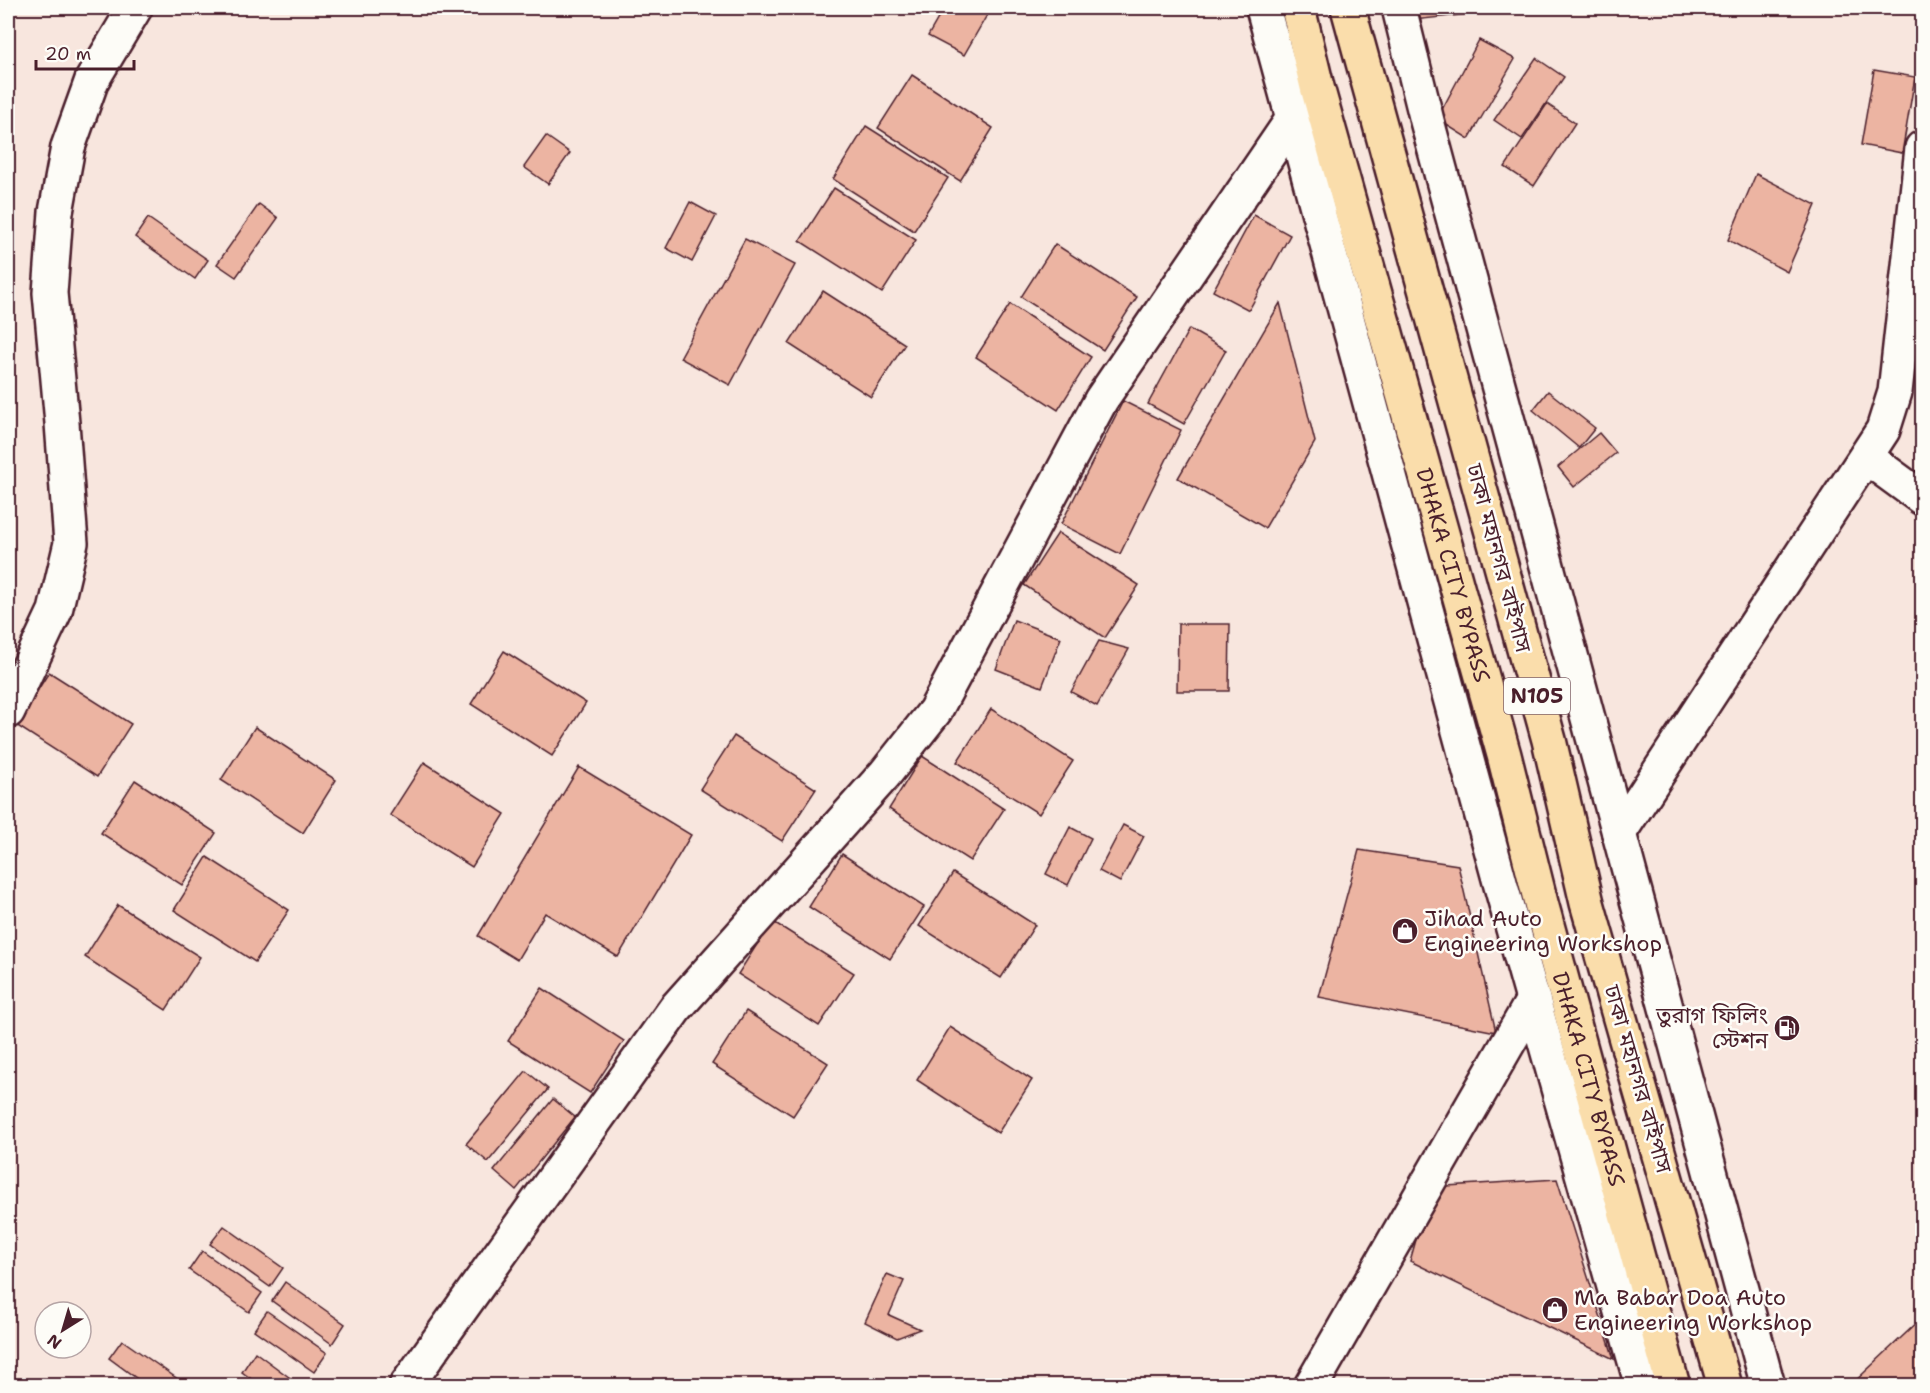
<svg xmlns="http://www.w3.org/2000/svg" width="1930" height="1393" viewBox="0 0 1930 1393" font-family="'Shantell Sans','Noto Sans Bengali',sans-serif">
  <rect width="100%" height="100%" fill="#f8e6de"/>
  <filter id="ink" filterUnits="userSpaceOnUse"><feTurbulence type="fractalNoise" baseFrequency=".0167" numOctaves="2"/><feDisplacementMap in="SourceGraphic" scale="12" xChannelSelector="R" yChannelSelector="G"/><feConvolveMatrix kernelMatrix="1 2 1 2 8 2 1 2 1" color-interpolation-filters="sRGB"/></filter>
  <g filter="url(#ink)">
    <g fill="#ecb4a2" stroke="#4a1f2b" stroke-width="1.5">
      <polygon points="944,8 991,8 964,55 928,36"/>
      <polygon points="1411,8 1528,8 1413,20"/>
      <polygon points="1479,40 1515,59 1469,139 1437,119"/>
      <polygon points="1536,58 1564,77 1522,139 1494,120"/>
      <polygon points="1874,70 1915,77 1902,153 1861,145"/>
      <polygon points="912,75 993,128 960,181 878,128"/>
      <polygon points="1547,104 1575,123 1534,186 1505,167"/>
      <polygon points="866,126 948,178 914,231 833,179"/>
      <polygon points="546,136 570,153 548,184 524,167"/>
      <polygon points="1756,174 1816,205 1787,272 1728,240"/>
      <polygon points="834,188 916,240 882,293 800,241"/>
      <polygon points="690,202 716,216 692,262 666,248"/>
      <polygon points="259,204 278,218 236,277 217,264"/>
      <polygon points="1254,215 1290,235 1249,310 1213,291"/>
      <polygon points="148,218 208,260 195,279 135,237"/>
      <polygon points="745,239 795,265 730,385 680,358"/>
      <polygon points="1055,244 1137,297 1103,350 1021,297"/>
      <polygon points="1922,276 1922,348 1914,344"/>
      <polygon points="823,291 905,344 871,397 789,344"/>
      <polygon points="1280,303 1315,442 1265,528 1178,478"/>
      <polygon points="1010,304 1091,357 1058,410 976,357"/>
      <polygon points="1189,329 1226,350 1184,424 1148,404"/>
      <polygon points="1548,391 1595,428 1579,448 1533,410"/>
      <polygon points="1123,401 1181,430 1120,554 1061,524"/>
      <polygon points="1599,433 1616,453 1574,487 1558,467"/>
      <polygon points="1058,533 1139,585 1105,638 1024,585"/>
      <polygon points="1014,620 1061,638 1042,687 996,669"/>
      <polygon points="1178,624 1230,624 1229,691 1177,691"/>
      <polygon points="1099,641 1129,649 1097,706 1071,692"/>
      <polygon points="504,651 586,703 552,756 471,704"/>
      <polygon points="49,672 131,724 97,777 16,725"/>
      <polygon points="991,709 1073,761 1039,814 957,762"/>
      <polygon points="255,727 336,780 303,833 221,780"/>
      <polygon points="734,736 816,789 782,841 700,789"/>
      <polygon points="922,756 1004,809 970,861 889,809"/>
      <polygon points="424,762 505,814 472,867 390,815"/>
      <polygon points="579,767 691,835 618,957 545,913 517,960 478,936"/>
      <polygon points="135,780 216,833 182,885 101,833"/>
      <polygon points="1123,825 1144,836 1120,882 1099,871"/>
      <polygon points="1070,827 1091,838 1068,885 1046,874"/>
      <polygon points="1359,850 1458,865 1496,1032 1319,997"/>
      <polygon points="842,854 924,907 890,959 809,907"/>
      <polygon points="207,857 289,910 255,962 174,910"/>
      <polygon points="953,873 1035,925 1001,978 919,926"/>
      <polygon points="118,905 200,957 166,1010 85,957"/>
      <polygon points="772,921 854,973 819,1026 738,974"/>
      <polygon points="542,988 624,1041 590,1093 508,1041"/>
      <polygon points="746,1011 828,1063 793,1116 712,1064"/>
      <polygon points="950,1027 1032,1080 998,1133 917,1080"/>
      <polygon points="526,1071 548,1089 488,1162 466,1144"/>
      <polygon points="553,1099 575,1117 516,1190 494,1171"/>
      <polygon points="1557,1179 1614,1359 1410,1261 1431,1187"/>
      <polygon points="224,1226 283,1268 270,1287 210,1244"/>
      <polygon points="202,1251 262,1293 249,1312 189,1270"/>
      <polygon points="887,1274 904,1281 889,1315 920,1329 897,1338 865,1322"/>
      <polygon points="285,1282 345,1324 332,1344 272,1301"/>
      <polygon points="267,1311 327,1353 314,1372 254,1330"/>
      <polygon points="1922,1318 1922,1386 1850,1386"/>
      <polygon points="122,1340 182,1382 180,1386 147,1386 109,1358"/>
      <polygon points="255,1352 301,1386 261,1386 242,1372"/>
    </g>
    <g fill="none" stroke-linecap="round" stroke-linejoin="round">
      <defs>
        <g id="street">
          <polyline points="1866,457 1922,498"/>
          <polyline points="8,711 55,611 71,543 62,423 50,293 56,212 68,147 92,80 135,8"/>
          <polyline points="1619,833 1883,430 1895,392 1922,148"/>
          <polyline points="406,1386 675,1009 885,774 935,711 1101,400 1294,117"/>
          <polyline points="1311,1386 1533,1000"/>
        </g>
        <g id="secondary">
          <polyline points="1263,8 1501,886 1642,1386"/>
          <polyline points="1399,8 1427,121 1768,1386"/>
        </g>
        <g id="highway">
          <path id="s1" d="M1298 8 1317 87 1504 755 1541 903 1673 1386"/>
          <polyline points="1348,8 1549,740 1587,903 1725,1386"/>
        </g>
      </defs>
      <use href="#street" stroke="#4a1f2b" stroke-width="38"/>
      <use href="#secondary" stroke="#4a1f2b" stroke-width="38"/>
      <use href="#highway" stroke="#4a1f2b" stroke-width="38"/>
      <use href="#street" stroke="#fdfcf7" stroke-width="33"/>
      <use href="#secondary" stroke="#fdfcf7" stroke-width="33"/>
      <use href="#highway" stroke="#faddab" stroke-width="33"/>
    </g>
  </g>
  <defs>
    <symbol id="shop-disc" viewBox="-11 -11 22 22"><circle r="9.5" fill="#4a1f2b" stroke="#fdfcf7"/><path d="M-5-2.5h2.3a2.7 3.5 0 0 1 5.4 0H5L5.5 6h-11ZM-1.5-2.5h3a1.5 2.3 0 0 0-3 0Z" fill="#fff"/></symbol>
    <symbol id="fuel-disc" viewBox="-11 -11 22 22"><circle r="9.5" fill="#4a1f2b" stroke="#fdfcf7"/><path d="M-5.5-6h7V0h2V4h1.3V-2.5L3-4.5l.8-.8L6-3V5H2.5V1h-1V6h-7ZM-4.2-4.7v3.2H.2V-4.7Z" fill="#fff"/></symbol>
  </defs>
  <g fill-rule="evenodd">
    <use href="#shop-disc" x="1390" y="916" width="30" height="30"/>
    <use href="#fuel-disc" x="1772" y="1013" width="30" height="30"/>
    <use href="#shop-disc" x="1540" y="1295" width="30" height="30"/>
  </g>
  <g text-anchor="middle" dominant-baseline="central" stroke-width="5" stroke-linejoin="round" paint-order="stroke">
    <rect fill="#fdfcf7" stroke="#806168" stroke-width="1.5" x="1504" y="678" width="66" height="36" rx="4.5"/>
    <g font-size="21" font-weight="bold" fill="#4a1f2b">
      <text x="1537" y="696">N105</text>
    </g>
    <g font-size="22" fill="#4a1f2b" stroke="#fdfcf7">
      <text transform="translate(1499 558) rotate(75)">ঢাকা মহানগর বাইপাস</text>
      <text stroke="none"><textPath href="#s1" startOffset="588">DHAKA CITY BYPASS</textPath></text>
      <text stroke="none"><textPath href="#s1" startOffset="1110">DHAKA CITY BYPASS</textPath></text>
      <text transform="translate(1638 1079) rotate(74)">ঢাকা মহানগর বাইপাস</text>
    </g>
    <g font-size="22" fill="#4a1f2b" stroke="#fdfcf7" text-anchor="start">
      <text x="1424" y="918">Jihad Auto<tspan x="1424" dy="25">Engineering Workshop</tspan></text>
      <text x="1768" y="1015" text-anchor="end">তুরাগ ফিলিং<tspan x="1768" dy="25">স্টেশন</tspan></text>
      <text x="1574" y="1297">Ma Babar Doa Auto<tspan x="1574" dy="25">Engineering Workshop</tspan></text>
    </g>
  </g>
  <rect width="1930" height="1393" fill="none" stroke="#fdfcf7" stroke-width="30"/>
  <rect x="15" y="15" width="1900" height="1363" fill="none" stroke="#4a1f2b" stroke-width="2" filter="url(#ink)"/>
  <g transform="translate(63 1330) rotate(217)"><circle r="28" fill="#fdfcf7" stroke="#b5a4a5" stroke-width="1.5"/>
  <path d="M0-4.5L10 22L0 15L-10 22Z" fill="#4a1f2b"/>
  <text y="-9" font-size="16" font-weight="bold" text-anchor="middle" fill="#4a1f2b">N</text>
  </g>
  <path d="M36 60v9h98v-9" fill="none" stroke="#4a1f2b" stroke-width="3"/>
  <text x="45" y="60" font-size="18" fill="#4a1f2b" stroke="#fdfcf7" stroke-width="4.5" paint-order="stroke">20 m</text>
</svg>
